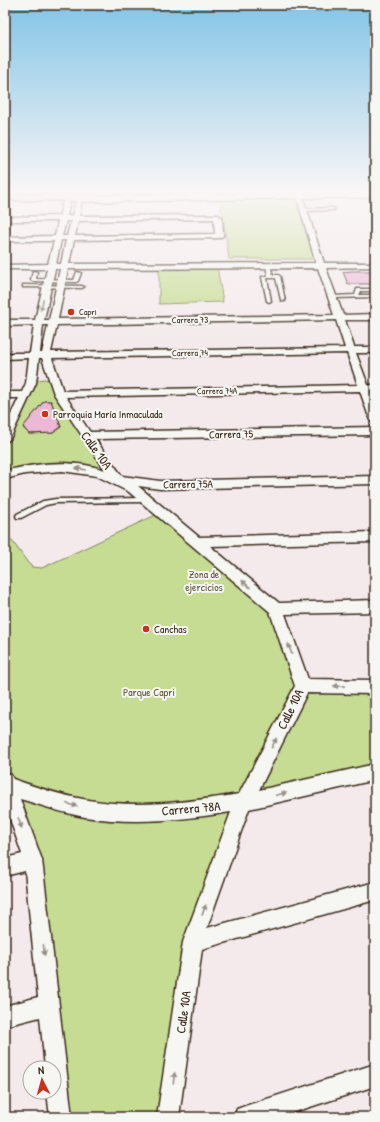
<svg xmlns="http://www.w3.org/2000/svg" width="380" height="1122" viewBox="0 0 380 1122" font-family="'Patrick Hand',sans-serif">
  <rect width="100%" height="100%" fill="#f4eaec"/>
  <filter id="ink" filterUnits="userSpaceOnUse"><feTurbulence type="fractalNoise" baseFrequency=".025" numOctaves="2"/><feDisplacementMap in="SourceGraphic" scale="8" xChannelSelector="R" yChannelSelector="G"/><feConvolveMatrix kernelMatrix="1 2 1 2 8 2 1 2 1" color-interpolation-filters="sRGB"/></filter>
  <g filter="url(#ink)">
    <g fill="#c6dc92" stroke="#808358" fill-rule="evenodd">
      <polygon points="299,195 320,259 229,259 220,196"/>
      <polygon points="217,266 223,302 159,304 159,267"/>
      <path d="M44 379 51 380 118 480 81 468 5 475V439L34 381ZM44 401H51L61 427 53 433 29 434 23 428Z"/>
      <polygon points="160,513 276,609 303,686 375,687 375,772 243,803 193,942 168,1117 61,1117 33,860 5,781 5,533 8,535 28,563 32,567 42,568"/>
    </g>
    <g fill="#ecb8d5" stroke="#3b2a1e">
      <polygon points="351,271 375,271 375,284 348,284 343,272"/>
      <polygon points="44,401 51,401 61,427 53,433 29,434 23,427"/>
    </g>
    <g fill="none" stroke-linecap="round" stroke-linejoin="round">
      <defs>
        <g id="lane">
          <polygon points="333,208 334,208 334,210 304,211 302,210 304,209"/>
          <polygon points="266,265 270,266 273,275 278,275 280,276 285,301 281,300 276,278 267,278 271,301 269,302 267,301 262,277 268,276"/>
          <polygon points="33,271 37,272 36,279 74,280 77,272 81,273 78,281 76,282 33,281 31,280"/>
          <polygon points="23,285 82,286 84,287 82,288 25,287 23,287"/>
          <polygon points="357,289 375,289 375,291 361,291 359,295 375,295 375,297 333,298 331,297 333,296 355,295"/>
          <polygon points="146,498 149,500 146,502 56,503 46,505 21,518 17,518 16,516 17,514 43,501 56,499"/>
        </g>
        <g id="street">
          <path d="M299 193 302 195 324 263H375V267L326 268 343 315 375 314V320H345L354 347H375V353H356L368 385H375V391H370L375 405V423L370 420 360 391 66 397 90 432 375 427V435L95 439 122 476 160 481 375 476V484L160 489 138 486 199 537 375 532V542L210 546 279 603 375 600V612L285 614 308 679 375 680V694L307 693 259 790 375 764V780L249 809 207 928 375 882V900L202 949 179 1117H157L183 942 231 812C184 820 132 825 85 817 62 813 41 805 20 799L42 860 72 1117H50L47 1092H54V1068H45L40 1017 5 1026V1006L38 997 25 871 5 876V858L22 854 5 805V773L11 775 13 779C36 787 59 795 83 799 134 809 189 802 239 794L295 686 270 612 129 492 97 476 62 471 25 474 5 479V471C36 463 74 459 105 470L54 394 42 358H39L36 383 10 439 5 443V427L19 398H5V392H22L26 383 29 358 5 359V353H30L34 325 5 326V320H35L47 269H5V265L48 264 54 241H5V237L55 236 58 221H5V217L59 216 64 199 67 197 70 199 67 216H72L76 199 79 197 82 199 79 216 218 215 222 217 223 236 219 238 74 240 69 264 316 263 296 195ZM214 219 215 234 75 236 78 221ZM66 221H71L67 236H62ZM61 240H66L61 264H56ZM318 268 334 315 58 319 68 269ZM55 269H60L49 320H44ZM336 320 345 348 51 352 57 325ZM43 325H48L42 353H40ZM347 353 358 385 63 391 52 358Z"/>
          <polygon points="375,1064 375,1086 279,1117 234,1117 237,1109 245,1106"/>
        </g>
        <polygon id="secondary" points="322,192 375,192 375,197 76,202 71,199 76,196"/>
        <polygon id="primary" points="5,194 96,195 102,198 96,201 5,200"/>
      </defs>
      <use href="#lane" stroke="#3b2a1e" stroke-width="3"/>
      <use href="#street" stroke="#3b2a1e" stroke-width="3"/>
      <use href="#secondary" stroke="#3b2a1e" stroke-width="3"/>
      <use href="#primary" stroke="#3b2a1e" stroke-width="3"/>
      <use href="#lane" fill="#f6f6f2" fill-rule="evenodd"/>
      <use href="#street" fill="#f6f6f2" fill-rule="evenodd"/>
      <use href="#secondary" fill="#f6f6f2" fill-rule="evenodd"/>
      <use href="#primary" fill="#fadf96" fill-rule="evenodd"/>
    </g>
    <defs><path id="oneway-solid" d="M-6-.8H1V-3.2L6.5 0L1 3.2V.8H-6Z"/></defs>
    <g fill="#989088">
      <use href="#oneway-solid" transform="translate(42 305) rotate(102)"/>
      <use href="#oneway-solid" transform="translate(81 469) rotate(-171)"/>
      <use href="#oneway-solid" transform="translate(246 584) rotate(-140)"/>
      <use href="#oneway-solid" transform="translate(290 649) rotate(-109)"/>
      <use href="#oneway-solid" transform="translate(339 686) rotate(-179)"/>
      <use href="#oneway-solid" transform="translate(274 743) rotate(-63)"/>
      <use href="#oneway-solid" transform="translate(281 794) rotate(-13)"/>
      <use href="#oneway-solid" transform="translate(72 805) rotate(14)"/>
      <use href="#oneway-solid" transform="translate(20 823) rotate(71)"/>
      <use href="#oneway-solid" transform="translate(204 910) rotate(-70)"/>
      <use href="#oneway-solid" transform="translate(44 950) rotate(83)"/>
      <use href="#oneway-solid" transform="translate(174 1078) rotate(-82)"/>
    </g>
  </g>
  <linearGradient id="sky" x2="0" y2="1"><stop stop-color="#83c4e7"/><stop offset="0.55" stop-color="#faf6f6"/><stop offset="1" stop-color="#faf6f6" stop-opacity="0"/></linearGradient>
  <rect width="380" height="349" fill="url(#sky)"/>
  <g fill="#c8321e" stroke="#f6f6f2" stroke-width="1.5">
    <circle cx="71" cy="312" r="4"/>
    <circle cx="45" cy="414" r="4"/>
    <circle cx="146" cy="629" r="4"/>
  </g>
  <g text-anchor="middle" dominant-baseline="central" stroke-width="4" stroke-linejoin="round" paint-order="stroke">
    <g font-size="9" fill="#3b2a1e" stroke="#f6f6f2" text-anchor="start">
      <text x="79" y="312">Capri</text>
    </g>
    <g font-size="9" fill="#3b2a1e" stroke="#f6f6f2">
      <text transform="translate(190 320) rotate(-1)">Carrera 73</text>
      <text transform="translate(190 353) rotate(-1)">Carrera 74</text>
      <text transform="translate(217 391) rotate(-1)">Carrera 74A</text>
    </g>
    <g font-size="11" fill="#3b2a1e" stroke="#f6f6f2" text-anchor="start">
      <text x="53" y="414">Parroquia María Inmaculada</text>
      <text x="154" y="629">Canchas</text>
    </g>
    <g font-size="11" fill="#3b2a1e" stroke="#f6f6f2">
      <text transform="translate(231 434) rotate(-1)">Carrera 75</text>
      <text transform="translate(188 484) rotate(-1)">Carrera 75A</text>
    </g>
    <g font-size="11" fill="#5e563b" stroke="#f6f6f2">
      <text x="204" y="574">Zona de<tspan x="204" dy="13">ejercicios</tspan></text>
      <text x="149" y="692">Parque Capri</text>
    </g>
    <g font-size="13" fill="#3b2a1e" stroke="#f6f6f2">
      <text transform="translate(97 450) rotate(54)">Calle 10A</text>
      <text transform="translate(290 709) rotate(-64)">Calle 10A</text>
      <text transform="translate(191 808) rotate(-5)">Carrera 78A</text>
      <text transform="translate(183 1012) rotate(-82)">Calle 10A</text>
    </g>
  </g>
  <rect width="380" height="1122" fill="none" stroke="#f6f6f2" stroke-width="20"/>
  <rect x="10" y="10" width="360" height="1102" fill="none" stroke="#3b2a1e" stroke-width="1.5" filter="url(#ink)"/>
  <g transform="translate(42 1080) rotate(354)"><circle r="19" fill="#f6f6f2" stroke="#aba49d"/>
  <path d="M0-3L7 15L0 10L-7 15Z" fill="#c8321e"/>
  <text y="-6" font-size="11" font-weight="bold" text-anchor="middle" fill="#3b2a1e">N</text>
  </g>
</svg>
